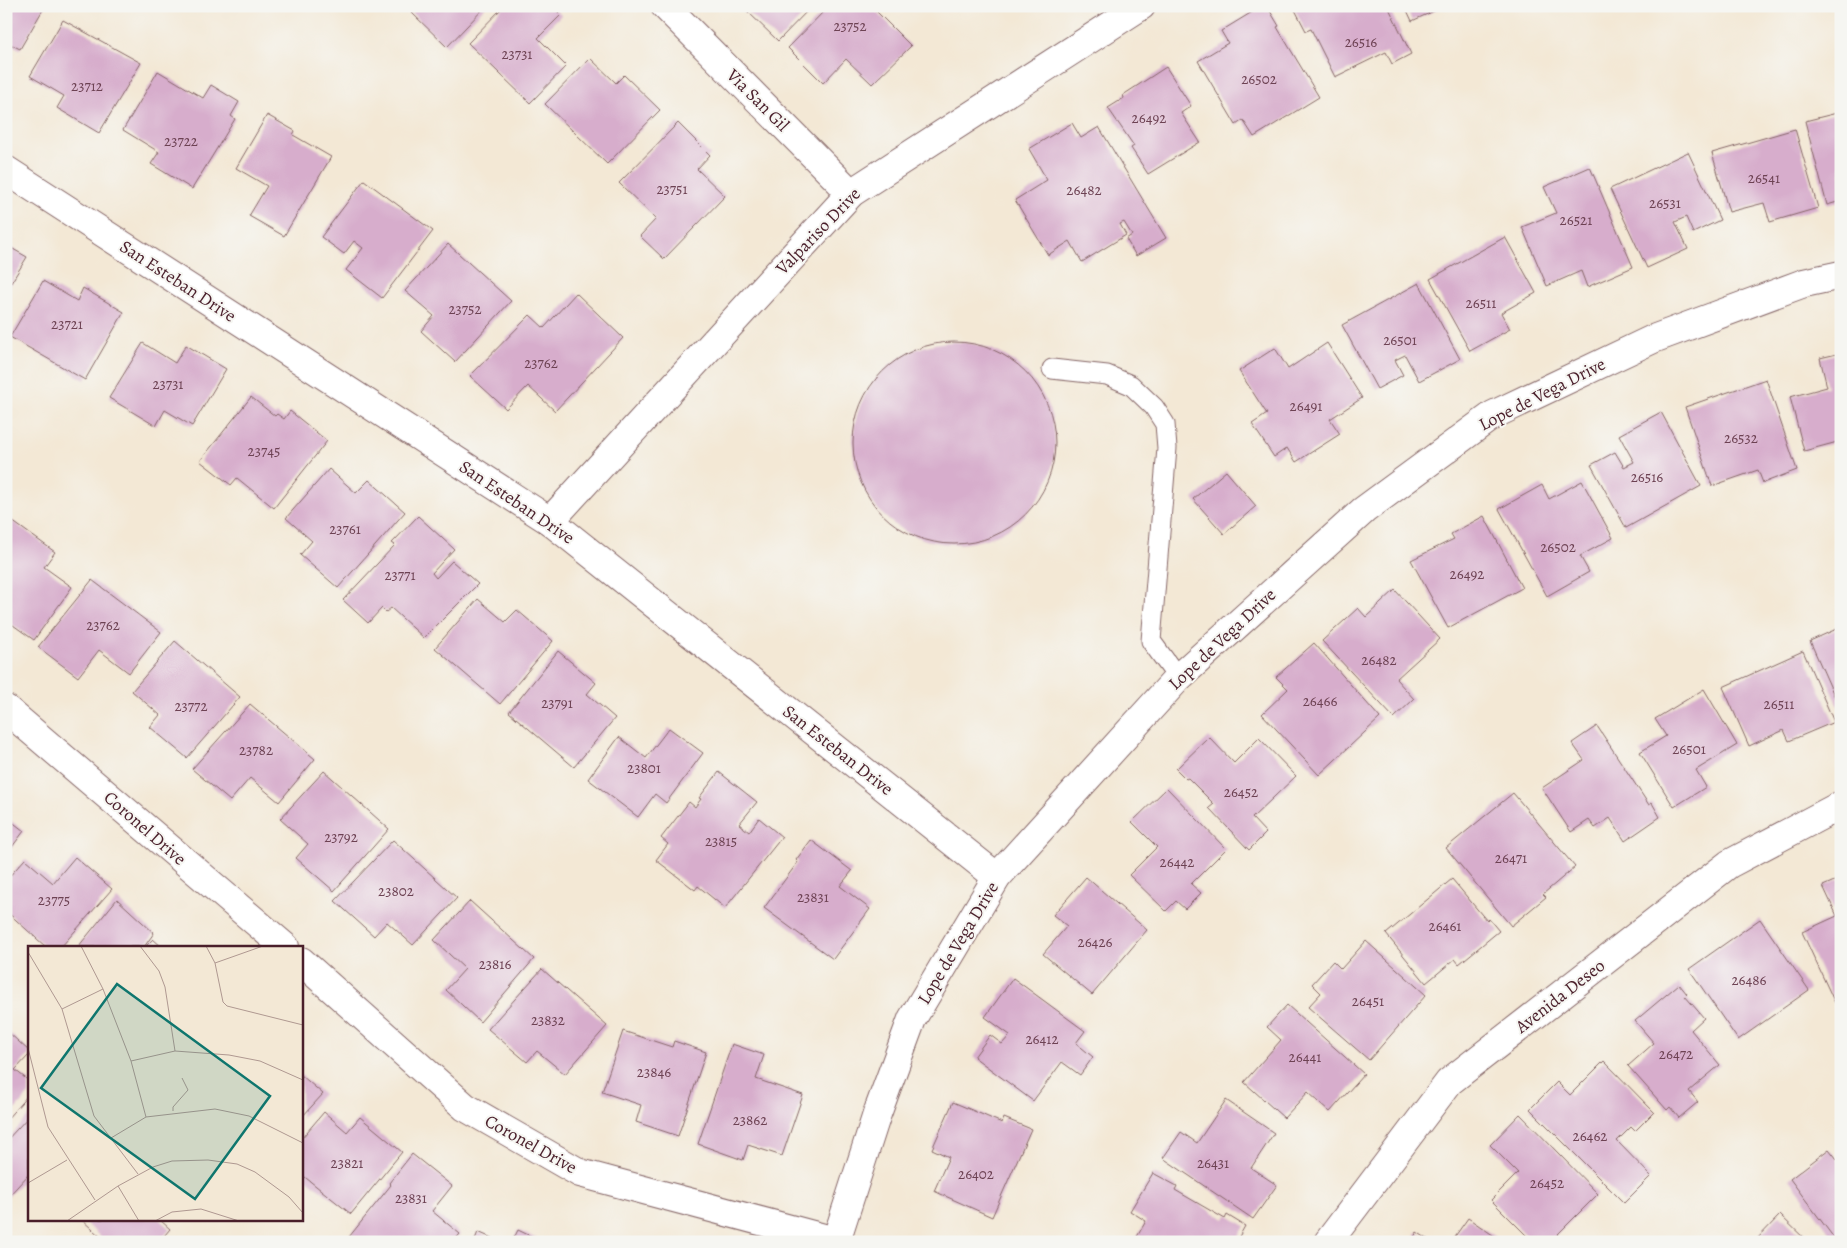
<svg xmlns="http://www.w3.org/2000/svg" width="1847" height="1248" viewBox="0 0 1847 1248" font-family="Alegreya,serif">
  <rect width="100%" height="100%" fill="#f6f6f2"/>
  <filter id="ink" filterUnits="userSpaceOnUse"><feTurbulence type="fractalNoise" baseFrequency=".02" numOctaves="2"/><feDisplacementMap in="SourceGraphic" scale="10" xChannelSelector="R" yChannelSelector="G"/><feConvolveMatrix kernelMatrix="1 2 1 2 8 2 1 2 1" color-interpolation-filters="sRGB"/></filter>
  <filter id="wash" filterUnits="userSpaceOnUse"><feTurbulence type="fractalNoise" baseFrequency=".0096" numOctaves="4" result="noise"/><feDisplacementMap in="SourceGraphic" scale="20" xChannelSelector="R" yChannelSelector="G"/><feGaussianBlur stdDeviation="1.12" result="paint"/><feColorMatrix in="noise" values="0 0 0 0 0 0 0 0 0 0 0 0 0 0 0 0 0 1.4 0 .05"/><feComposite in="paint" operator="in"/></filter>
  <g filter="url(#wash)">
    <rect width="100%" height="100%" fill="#f3e8d5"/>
    <g id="blocks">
      <g fill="#d7adcc">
        <polygon points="6,6 45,6 20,49 6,42"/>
        <polygon points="419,6 486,6 447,47 412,13"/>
        <polygon points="504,6 552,6 561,15 538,38 566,66 530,103 468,43"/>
        <polygon points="746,6 812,6 778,41 744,8"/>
        <polygon points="829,6 871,6 911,46 872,84 846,59 823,83 788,48"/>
        <polygon points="1262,6 1267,6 1279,26 1277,27 1319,97 1254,137 1243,120 1236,125 1198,61 1228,43 1221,31"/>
        <polygon points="1293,6 1388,6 1411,54 1392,64 1386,52 1335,77 1311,29 1306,31"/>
        <polygon points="1405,6 1445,6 1412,21"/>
        <polygon points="63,20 141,63 99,133 57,108 64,96 30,76"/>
        <polygon points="590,58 616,83 624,75 660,110 607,164 545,104"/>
        <polygon points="1166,67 1191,106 1181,113 1200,142 1148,174 1131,148 1134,146 1108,108 1124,98 1123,95"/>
        <polygon points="158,71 203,98 211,85 239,102 231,116 235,119 192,189 151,164 159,152 123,130"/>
        <polygon points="1841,112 1841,201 1827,205 1805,121"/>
        <polygon points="267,115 295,131 293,135 331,157 284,236 249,216 267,186 236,168"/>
        <polygon points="678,123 710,155 697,169 725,196 664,259 640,236 656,219 619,183"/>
        <polygon points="1072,123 1081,138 1099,127 1166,238 1136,256 1126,239 1132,235 1124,222 1120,224 1126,235 1082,262 1070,241 1048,255 1015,200 1047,180 1029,149"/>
        <polygon points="1795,129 1818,208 1770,222 1764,203 1729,212 1712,153"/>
        <polygon points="1688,152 1720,220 1693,233 1686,217 1675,222 1688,249 1647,268 1610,189"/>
        <polygon points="1590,167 1633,267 1587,287 1581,271 1547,286 1522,227 1556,213 1544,187"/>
        <polygon points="364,180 433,231 382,298 346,270 363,248 354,241 344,254 321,237"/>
        <polygon points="1505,237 1536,293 1501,313 1510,329 1470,351 1430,279"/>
        <polygon points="448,244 511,301 455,362 421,331 434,316 405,291"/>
        <polygon points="6,245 27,257 6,291"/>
        <polygon points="43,281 77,301 83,288 124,312 85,380 10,337"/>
        <polygon points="1419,283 1460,359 1419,381 1405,355 1395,360 1403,375 1377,389 1342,325"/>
        <polygon points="576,293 623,338 555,411 528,386 506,409 470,376 530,315 544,328"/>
        <circle cx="954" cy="443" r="101"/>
        <polygon points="143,343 175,363 186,345 226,369 192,426 165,410 156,426 109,398"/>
        <polygon points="1327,343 1362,398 1330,419 1340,434 1296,462 1287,448 1274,457 1252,424 1267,414 1239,371 1275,348 1288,369"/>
        <polygon points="1841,353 1841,441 1804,451 1790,397 1827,387 1820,358"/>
        <polygon points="1766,379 1797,470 1763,483 1758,470 1712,486 1685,407"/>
        <polygon points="251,397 275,416 277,414 284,419 290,411 327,441 274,508 237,478 231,485 200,461"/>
        <polygon points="1661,412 1701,486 1626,528 1591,465 1615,452 1624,467 1634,462 1619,435"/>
        <polygon points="329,469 356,493 369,480 405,512 338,588 300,555 312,541 286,518"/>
        <polygon points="1226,471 1256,506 1224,534 1193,499"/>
        <polygon points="1582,481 1613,538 1580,556 1589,572 1547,596 1499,509 1542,485 1549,499"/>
        <polygon points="418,516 454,549 432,573 436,578 452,561 478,584 424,638 391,608 386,612 382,608 368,623 343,600 395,545 392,543"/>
        <polygon points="1484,516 1522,588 1448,628 1411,560 1454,539 1451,534"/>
        <polygon points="12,521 55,552 44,567 72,587 34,640 6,620 6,529"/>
        <polygon points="92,580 161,632 129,673 99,650 78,677 38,647"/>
        <polygon points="1395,590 1440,639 1396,679 1414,699 1394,718 1322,641 1358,608 1366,617"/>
        <polygon points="478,599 505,622 517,610 553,641 500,704 435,648"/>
        <polygon points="1841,627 1841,711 1810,641"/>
        <polygon points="175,641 240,697 187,758 150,727 160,715 132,691"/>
        <polygon points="1314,643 1380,718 1319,775 1262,714 1288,689 1276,677"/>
        <polygon points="558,651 596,683 587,694 615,718 574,767 509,712"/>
        <polygon points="1803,651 1834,722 1789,741 1784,730 1749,746 1723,687"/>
        <polygon points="1704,689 1737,745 1696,770 1706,787 1674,807 1640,752 1666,736 1655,719"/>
        <polygon points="250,704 315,759 279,802 250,778 230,801 192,769"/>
        <polygon points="1597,726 1649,805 1652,803 1660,817 1625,841 1610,818 1595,828 1589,820 1571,832 1542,788 1584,760 1572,743"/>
        <polygon points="669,728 703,753 666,803 655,794 638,817 588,779 619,737 646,758"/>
        <polygon points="1209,737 1234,763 1259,738 1296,776 1252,818 1266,833 1249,850 1209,808 1214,804 1188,778 1186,779 1176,769"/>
        <polygon points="324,771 389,829 334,891 296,858 308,844 280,819"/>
        <polygon points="719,772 757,802 739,824 749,832 759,818 782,837 725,908 698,886 695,890 656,860 668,844 661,838 689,802 695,807 701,799 699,798"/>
        <polygon points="1167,788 1226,849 1191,884 1201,893 1185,909 1176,901 1166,911 1129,875 1157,847 1132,822"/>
        <polygon points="1513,793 1575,867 1543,894 1546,897 1511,926 1446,848"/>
        <polygon points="6,817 24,831 6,855"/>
        <polygon points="393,840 457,898 413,945 387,922 374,936 335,901"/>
        <polygon points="811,840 852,871 840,886 870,909 833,959 764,908 798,862 796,860"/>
        <polygon points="75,857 112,889 61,947 46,947 6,911 6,880 25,859 53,883"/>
        <polygon points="1086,877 1147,930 1092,995 1043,954 1067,926 1053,915"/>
        <polygon points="1841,878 1841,1000 1835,1003 1802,932 1837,916 1823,886"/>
        <polygon points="1452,879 1487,921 1489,919 1499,931 1459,964 1455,959 1426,983 1386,934"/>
        <polygon points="117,899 154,933 144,947 78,947"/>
        <polygon points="470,901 534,959 480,1022 446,990 465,969 434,940"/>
        <polygon points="1760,919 1809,990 1738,1040 1689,969"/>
        <polygon points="153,939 162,947 145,947"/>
        <polygon points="1366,941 1426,995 1369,1060 1308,1007 1321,993 1312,984 1333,961 1341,969"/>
        <polygon points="542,969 607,1026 565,1074 537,1051 527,1062 488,1029"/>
        <polygon points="1013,978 1085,1031 1076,1043 1093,1057 1080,1075 1062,1062 1033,1101 974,1057 990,1035 1002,1044 1010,1035 985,1017"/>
        <polygon points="1679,984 1687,994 1685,996 1704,1018 1691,1030 1720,1065 1689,1091 1698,1102 1679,1118 1670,1107 1667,1110 1628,1066 1654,1043 1635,1021"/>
        <polygon points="1287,1005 1364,1074 1330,1112 1308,1092 1284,1118 1244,1082 1281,1040 1267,1027"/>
        <polygon points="623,1031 672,1047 674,1041 706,1052 678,1136 636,1122 641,1105 602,1092"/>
        <polygon points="8,1032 29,1051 29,1055 15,1070 29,1081 29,1094 6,1120"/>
        <polygon points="732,1044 764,1055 756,1079 803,1095 782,1156 748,1145 743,1160 698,1144"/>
        <polygon points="1604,1061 1654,1112 1635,1131 1631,1127 1617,1141 1651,1176 1624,1203 1530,1109 1557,1082 1570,1095"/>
        <polygon points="301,1075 323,1094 301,1118"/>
        <polygon points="1226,1100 1274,1133 1251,1168 1277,1185 1253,1219 1163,1158 1181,1132 1197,1143"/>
        <polygon points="953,1102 1002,1123 1004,1118 1031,1129 992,1217 934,1191 949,1157 932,1149"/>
        <polygon points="324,1112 347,1132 360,1117 402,1152 351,1214 301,1174 301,1139"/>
        <polygon points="1520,1114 1598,1194 1550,1242 1533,1242 1491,1200 1518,1173 1490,1145"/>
        <polygon points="29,1116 29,1174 6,1199 6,1141"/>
        <polygon points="1829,1149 1841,1164 1841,1242 1837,1242 1790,1179"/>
        <polygon points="412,1154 452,1186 432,1211 460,1234 453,1242 355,1242 349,1237 391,1185 389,1183"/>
        <polygon points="1153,1173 1177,1186 1175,1190 1225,1219 1227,1215 1245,1226 1236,1242 1134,1242 1146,1221 1130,1211"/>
        <polygon points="1780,1215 1808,1242 1754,1242"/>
        <polygon points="1468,1218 1503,1242 1451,1242"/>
        <polygon points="81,1219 159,1219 170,1229 159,1242 103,1242 104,1240"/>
        <polygon points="518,1230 543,1242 512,1242"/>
        <polygon points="478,1232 501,1242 474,1242"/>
        <polygon points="1417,1232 1432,1242 1411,1242"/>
      </g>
    </g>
  </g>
  <g filter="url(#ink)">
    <use href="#blocks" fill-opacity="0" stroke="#856566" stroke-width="1"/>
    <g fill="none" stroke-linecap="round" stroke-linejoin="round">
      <defs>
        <polyline id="lane" points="1052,369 1107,375 1131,385 1154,407 1165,424 1167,448 1151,641 1178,678"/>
        <g id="street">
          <polyline points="665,6 851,193"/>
          <polyline points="6,170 550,521 997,877"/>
          <polyline points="550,521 851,193 1141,6"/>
          <polyline points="6,709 285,947"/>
          <polyline points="301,961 465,1107 580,1173 839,1242"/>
          <polyline points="836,1241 877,1114 912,1019 997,877 1178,678 1364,510 1493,415 1653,339 1804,283 1841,275"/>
          <polyline points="1328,1242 1449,1082 1729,864 1841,805"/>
        </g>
      </defs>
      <use href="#lane" stroke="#856566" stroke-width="21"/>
      <use href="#street" stroke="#856566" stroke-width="30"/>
      <use href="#lane" stroke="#fff" stroke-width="19"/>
      <use href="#street" stroke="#fff" stroke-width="28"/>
    </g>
  </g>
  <g text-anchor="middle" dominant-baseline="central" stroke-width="4" stroke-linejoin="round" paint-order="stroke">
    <g font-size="15" fill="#6d4253">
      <text x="850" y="26">23752</text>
      <text x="1361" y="42">26516</text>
      <text x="517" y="54">23731</text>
      <text x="1259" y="79">26502</text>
      <text x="87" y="86">23712</text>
      <text x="1149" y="118">26492</text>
      <text x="181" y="141">23722</text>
      <text x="1764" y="178">26541</text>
      <text x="672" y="189">23751</text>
      <text x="1084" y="190">26482</text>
      <text x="1665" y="203">26531</text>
      <text x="1576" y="220">26521</text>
      <text x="1481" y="303">26511</text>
      <text x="465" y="309">23752</text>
      <text x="67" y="324">23721</text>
      <text x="1400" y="340">26501</text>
      <text x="541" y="363">23762</text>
      <text x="168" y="384">23731</text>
      <text x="1306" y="406">26491</text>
      <text x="1741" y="438">26532</text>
      <text x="264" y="451">23745</text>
      <text x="1647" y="477">26516</text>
      <text x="345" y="529">23761</text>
      <text x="1558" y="547">26502</text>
      <text x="1467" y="574">26492</text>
      <text x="400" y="575">23771</text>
      <text x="103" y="625">23762</text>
      <text x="1379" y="660">26482</text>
      <text x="1320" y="701">26466</text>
      <text x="557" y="703">23791</text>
      <text x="1779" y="704">26511</text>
      <text x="191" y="706">23772</text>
      <text x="1689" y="749">26501</text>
      <text x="256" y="750">23782</text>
      <text x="644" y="768">23801</text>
      <text x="1241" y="792">26452</text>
      <text x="341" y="837">23792</text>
      <text x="721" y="841">23815</text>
      <text x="1511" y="858">26471</text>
      <text x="1177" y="862">26442</text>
      <text x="396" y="891">23802</text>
      <text x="813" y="897">23831</text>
      <text x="54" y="900">23775</text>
      <text x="1445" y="926">26461</text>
      <text x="1095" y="942">26426</text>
      <text x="495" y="964">23816</text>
      <text x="1749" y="980">26486</text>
      <text x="1368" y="1001">26451</text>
      <text x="548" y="1020">23832</text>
      <text x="1042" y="1039">26412</text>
      <text x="1676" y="1054">26472</text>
      <text x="1305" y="1057">26441</text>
      <text x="654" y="1072">23846</text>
      <text x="750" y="1120">23862</text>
      <text x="1590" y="1136">26462</text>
      <text x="347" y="1163">23821</text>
      <text x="1213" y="1163">26431</text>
      <text x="976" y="1174">26402</text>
      <text x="1547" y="1183">26452</text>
      <text x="411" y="1198">23831</text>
    </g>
    <g font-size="18" fill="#4a1f2b" stroke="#f6f6f2">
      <text transform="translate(758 100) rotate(45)">Via San Gil</text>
      <text transform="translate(818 231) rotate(-46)">Valpariso Drive</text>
      <text transform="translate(178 281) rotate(33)">San Esteban Drive</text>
      <text transform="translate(1542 394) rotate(-27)">Lope de Vega Drive</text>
      <text transform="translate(517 502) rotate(34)">San Esteban Drive</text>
      <text transform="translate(1222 639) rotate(-43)">Lope de Vega Drive</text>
      <text transform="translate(838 750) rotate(38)">San Esteban Drive</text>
      <text transform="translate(145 828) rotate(41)">Coronel Drive</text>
      <text transform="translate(958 943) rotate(-59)">Lope de Vega Drive</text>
      <text transform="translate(1560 996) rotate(-38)">Avenida Deseo</text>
      <text transform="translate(531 1144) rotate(29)">Coronel Drive</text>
    </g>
  </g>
  <g transform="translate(28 946)">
    <rect width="275" height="275" fill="#f3e8d5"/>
    <path fill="none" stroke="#af9891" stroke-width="1" d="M53 0 75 43 103 115 118 171M112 0 131 25 137 41 147 105M178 0 187 17 195 56 199 60 275 79M0 6 34 63 66 170 110 228M187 17 235 0M34 63 75 43M0 102 20 181 67 254M103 115 147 105 201 109 232 115 275 134M145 165V161L160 144 154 132M83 192 118 171 187 163 221 170 275 197M0 237 39 214M90 240 111 275M39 275 90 240 125 221 144 215 180 214 209 218 227 226 261 251 275 267M127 275 144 266 173 263 211 275"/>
    <path fill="#0f766e" fill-opacity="0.15" stroke="#0f766e" stroke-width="2.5" d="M89 38 242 150 167 253 13 142Z"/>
    <rect width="275" height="275" fill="none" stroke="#4a1f2b" stroke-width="2.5"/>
  </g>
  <rect width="1847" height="1248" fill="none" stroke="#f6f6f2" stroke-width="25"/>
</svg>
